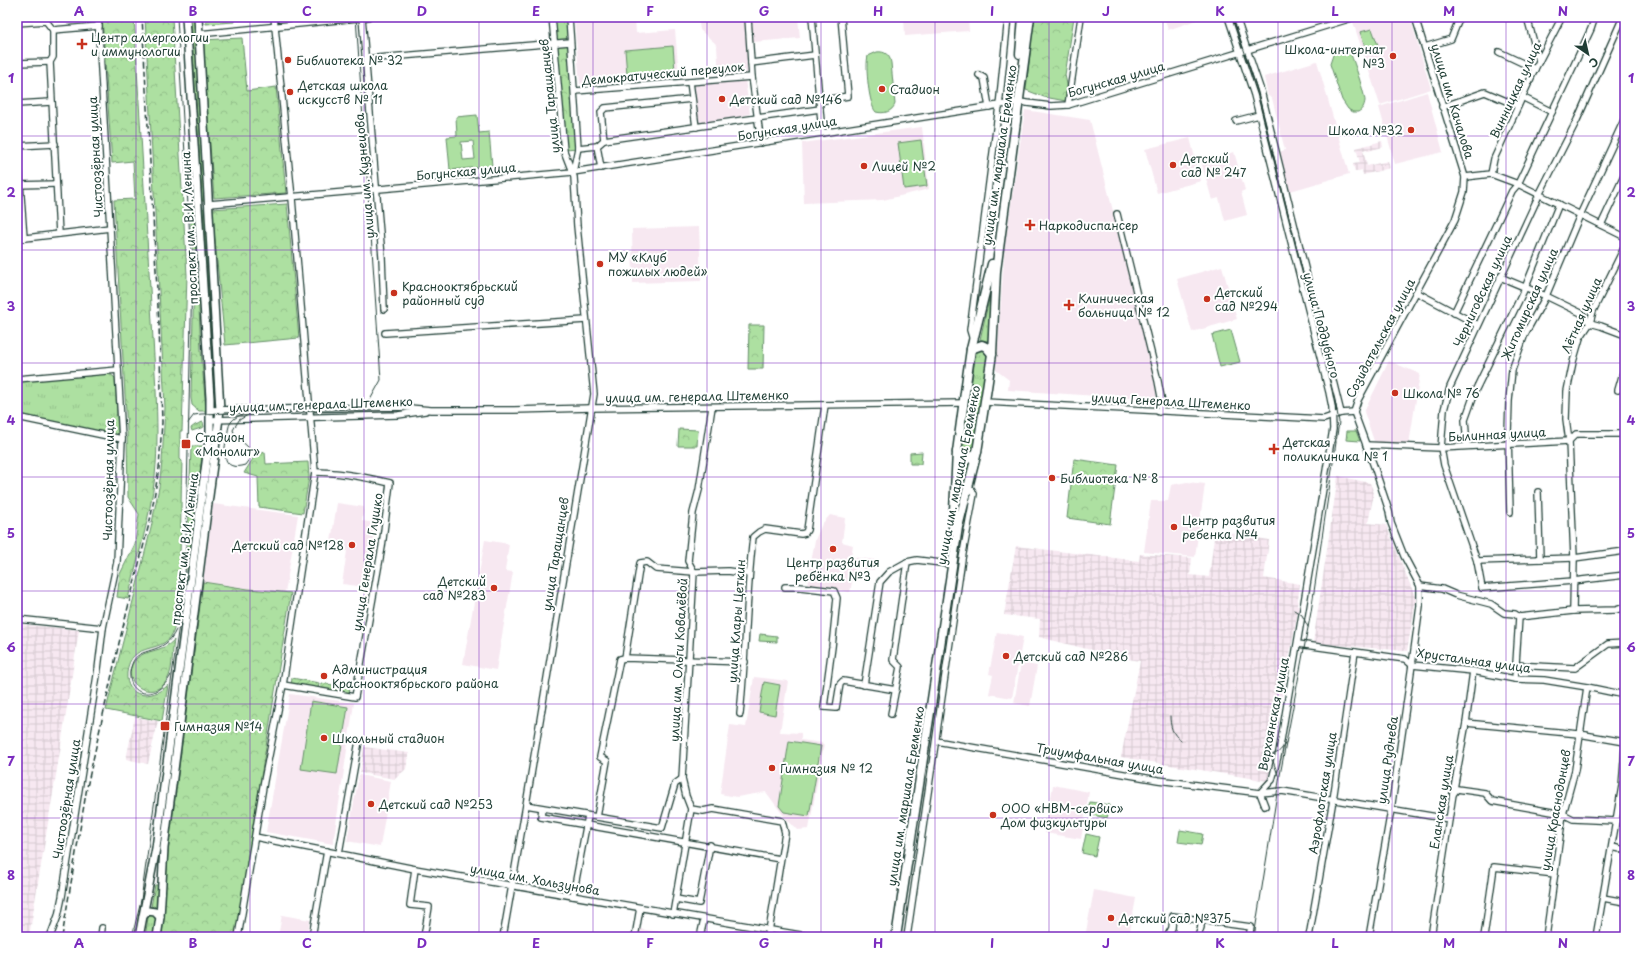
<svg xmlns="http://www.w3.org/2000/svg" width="1642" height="954" viewBox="0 0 1642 954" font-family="'Playpen Sans',sans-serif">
  <defs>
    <pattern id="industrial-grid" width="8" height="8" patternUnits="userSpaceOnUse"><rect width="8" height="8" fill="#f7e8f1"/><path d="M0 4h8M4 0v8" fill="none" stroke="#d3c8cf"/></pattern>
    <pattern id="grass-tufts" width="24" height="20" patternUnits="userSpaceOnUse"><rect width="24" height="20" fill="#ade0a1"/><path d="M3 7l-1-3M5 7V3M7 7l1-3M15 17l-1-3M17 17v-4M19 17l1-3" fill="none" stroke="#94c18b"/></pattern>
    <pattern id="forest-crowns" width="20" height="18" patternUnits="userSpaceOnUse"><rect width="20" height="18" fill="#ade0a1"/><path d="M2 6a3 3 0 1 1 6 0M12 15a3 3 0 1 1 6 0" fill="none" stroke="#94c18b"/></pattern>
    <pattern id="garden-furrows" width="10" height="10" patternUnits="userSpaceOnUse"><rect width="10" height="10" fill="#ade0a1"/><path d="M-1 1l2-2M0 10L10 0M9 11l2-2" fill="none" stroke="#94c18b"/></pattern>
  </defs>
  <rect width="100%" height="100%" fill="#fff"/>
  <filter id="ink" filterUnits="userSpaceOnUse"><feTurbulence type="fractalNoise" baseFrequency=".025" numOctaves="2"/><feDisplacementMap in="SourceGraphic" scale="8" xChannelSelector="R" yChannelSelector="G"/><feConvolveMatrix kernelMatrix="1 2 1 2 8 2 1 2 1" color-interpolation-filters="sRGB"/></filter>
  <g filter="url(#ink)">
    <g fill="#f7e8f1">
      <polygon points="574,17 635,17 636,33 675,30 679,76 580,84"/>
      <polygon points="698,17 745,17 747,36 748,73 719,76 717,47 715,43 700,30"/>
      <polygon points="751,17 798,17 800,38 753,42"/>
      <polygon points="904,17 968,17 969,31 905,36"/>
      <polygon points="1164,17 1205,17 1168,30"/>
      <polygon points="1370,17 1410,17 1431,89 1380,105 1353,22"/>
      <polygon points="1317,61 1349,174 1287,192 1276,153 1285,150 1272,98 1268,96 1264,77"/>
      <polygon points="745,80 750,114 744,115 744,117 699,124 694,85"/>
      <polygon points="1427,92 1443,152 1395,164 1379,107"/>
      <polygon points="1025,110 1090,120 1152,365 1157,400 1008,390 1009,380 996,370 1005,245"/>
      <polygon points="922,127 929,189 883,200 804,203 802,143"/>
      <polygon points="1190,138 1201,181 1157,193 1145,149"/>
      <polygon points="1234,152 1245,190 1241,192 1247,215 1225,221 1219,198 1212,200 1201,161"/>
      <polygon points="699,227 701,281 633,283 632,229"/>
      <polygon points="1222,266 1237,319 1192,332 1177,279"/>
      <polygon points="1389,361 1420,374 1409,444 1375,444 1364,412"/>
      <polygon points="1187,482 1205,484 1195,557 1144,552 1151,501 1168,501 1171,485"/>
      <polygon points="337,503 364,507 362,521 376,523 366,587 342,584 347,551 330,548"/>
      <polygon points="213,504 298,515 285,593 248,589 203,582"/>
      <polygon points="830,515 845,518 842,542 853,545 851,557 876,560 874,570 855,568 850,592 807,585 815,540 822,524"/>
      <polygon points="485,540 509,544 505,571 513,572 496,670 463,664"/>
      <polygon points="997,632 1023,637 1012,698 989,694 993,675 989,674"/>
      <polygon points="1021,663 1037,666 1030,706 1014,703"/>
      <polygon points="754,677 788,681 780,732 801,733 801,740 822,743 824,745 809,829 797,830 783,815 766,792 737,797 720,794 730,725 746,727"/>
      <polygon points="290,694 354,703 333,844 266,832"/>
      <polygon points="359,775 391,781 380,847 347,841"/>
      <polygon points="1053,785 1089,792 1081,839 1045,833"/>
      <polygon points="1094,890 1136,898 1129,937 1085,937"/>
      <polygon points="282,915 310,920 307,937 278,937"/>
      <polygon points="639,929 676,934 676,937 638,937"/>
    </g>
    <g fill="url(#industrial-grid)">
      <polygon points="1382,141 1383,147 1368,151 1367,149 1363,150 1367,166 1388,161 1390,168 1363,175 1362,170 1355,172 1353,164 1360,163 1356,148"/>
      <polygon points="1338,476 1370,483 1374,493 1368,523 1386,525 1416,599 1407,651 1313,643"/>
      <polygon points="1215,530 1269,540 1264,578 1300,584 1297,606 1299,606 1268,768 1271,769 1268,781 1121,757 1140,661 1123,658 1039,637 1040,619 1004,615 1016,546 1139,561 1140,554 1192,558 1190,575 1209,577"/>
      <polygon points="17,624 79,630 61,745 29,937 17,937"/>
      <polygon points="135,717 158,721 148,764 126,759"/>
      <polygon points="364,747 409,753 406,769 395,779 360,773"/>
    </g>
    <g fill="url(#grass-tufts)" stroke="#668e6a">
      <polygon points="191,17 195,17 205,200 204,201 202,201 201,181"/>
      <polygon points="203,208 206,209 216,400 214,398"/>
      <polygon points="990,295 992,296 989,341 980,340"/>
      <polygon points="983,349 987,354 988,358 974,453 967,455 963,453 962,448 976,352"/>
      <polygon points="108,372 115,378 118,435 17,415 17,379"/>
      <polygon points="203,422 204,427 192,431 191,428 195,425"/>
      <polygon points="191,446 203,446 189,573 187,572"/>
      <polygon points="961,462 971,464 960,512 957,512"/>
      <polygon points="155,885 158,885 157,909 154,906 151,907"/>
      <polygon points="152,914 156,916 153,937 145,937 148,918"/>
    </g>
    <g fill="url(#forest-crowns)" stroke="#668e6a">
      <path d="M102 17H134L156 390C157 419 158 448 155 476 150 518 137 559 128 599L117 597 120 574 135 544 139 514 128 497 127 430 114 200 135 199 133 161 112 163Z"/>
      <path d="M145 17H172L187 275 182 431H180V459L182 461C181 492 181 524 180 556 180 577 180 608 174 629 167 657 130 638 127 673 125 698 152 701 168 685L162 721 106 710 151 528 159 487 162 462 165 408Z"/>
      <polygon points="206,17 234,17 234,22 206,24"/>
      <polygon points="554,17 567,17 569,40 557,40"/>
      <polygon points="1034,17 1074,17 1065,75 1070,98 1066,101 1044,97 1026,90"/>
      <polygon points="242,38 247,91 276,87 286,193 214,198 202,40"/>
      <polygon points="569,45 577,148 566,149 556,46"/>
      <polygon points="287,204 299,338 225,345 212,209"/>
      <polygon points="190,207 194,207 201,350 206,411 199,411 192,405 191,398 194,277"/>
      <polygon points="749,325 764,325 763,369 748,369"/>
      <polygon points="679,429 698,430 697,446 678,446"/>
      <polygon points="1347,431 1356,431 1360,441 1346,440"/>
      <polygon points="265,452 266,464 308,462 309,477 303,513 259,507 258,477 244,473 256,454"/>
      <polygon points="922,452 921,464 910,464 910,453"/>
      <polygon points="1074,459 1118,465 1110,524 1067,518"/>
      <polygon points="203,582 248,589 291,593 235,937 162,937 168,852"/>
      <polygon points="760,634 777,636 777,642 759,641"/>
      <path d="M174 640C172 651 173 666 169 676 156 707 115 682 136 659 145 649 162 653 174 640Z"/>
    </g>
    <g fill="url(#garden-furrows)" stroke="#668e6a">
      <polygon points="292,678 319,683 318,690 291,686"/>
      <polygon points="321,683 350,688 349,695 320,690"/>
    </g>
    <g fill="#ade0a1" stroke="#668e6a" fill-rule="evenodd">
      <polygon points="1372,29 1379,48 1367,52 1360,32"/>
      <polygon points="673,46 675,71 627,75 625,50"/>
      <path d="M1340 49C1345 50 1348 51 1351 55 1354 61 1365 95 1365 101 1364 106 1363 109 1358 112H1353L1348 109 1342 100 1330 64 1334 52Z"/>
      <path d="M877 52C885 51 890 55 891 63L895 104C892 112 884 114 876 112 869 106 865 65 868 56Z"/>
      <path d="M477 115 479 133 489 132 492 166 450 170 447 137 457 136 456 117ZM473 141 475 159 463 160 461 142Z"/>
      <polygon points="921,140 927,186 904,189 898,143"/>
      <polygon points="1231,330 1240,362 1220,367 1212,335"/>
      <polygon points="764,682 780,685 775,715 759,712"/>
      <polygon points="311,701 348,707 337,774 301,769"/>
      <polygon points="789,741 821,746 809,816 784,812 779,806"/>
      <polygon points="1090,802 1110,805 1107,818 1087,814"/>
      <polygon points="1180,830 1203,834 1201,845 1178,842"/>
      <polygon points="1086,834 1099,837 1095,856 1082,853"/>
    </g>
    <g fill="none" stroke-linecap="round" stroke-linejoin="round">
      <defs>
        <g id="minor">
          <polyline points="362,17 382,257 384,309"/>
          <polyline points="569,17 578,148 573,172"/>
          <polyline points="812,17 822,133"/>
          <polyline points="1228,17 1254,95 1329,392 1332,407 1333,429 1279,752 1272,780 1260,793 1265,806"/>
          <polyline points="1236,17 1261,91 1341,413"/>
          <polyline points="1527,17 1539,61"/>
          <polyline points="1623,17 1577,120 1539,195 1450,387 1444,410 1441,448 1444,465 1477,561 1482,588 1573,581 1625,575"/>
          <polyline points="748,18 752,77 761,143"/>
          <polyline points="17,23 46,21 53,30 99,26"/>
          <polyline points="53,30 53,57 50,62 59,234"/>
          <polyline points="199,34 368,17"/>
          <polyline points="1425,47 1451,39 1460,17"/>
          <polyline points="1499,52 1535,69"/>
          <polyline points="365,59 570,42"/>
          <polyline points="17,63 50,62"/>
          <polyline points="751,63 815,55"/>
          <polyline points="979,75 984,78 989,107"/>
          <polyline points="690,82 696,127"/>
          <polyline points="575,91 752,77"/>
          <polyline points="1522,97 1552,112"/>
          <polyline points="819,101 848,96 841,17"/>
          <polyline points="17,104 51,102"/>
          <polyline points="1068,105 1081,17"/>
          <polyline points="1442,107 1485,92 1518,106"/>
          <polyline points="1236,121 1259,115"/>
          <polyline points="604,140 601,112 605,108 692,99"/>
          <polyline points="17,141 24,238"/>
          <polyline points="17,146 55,144"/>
          <polyline points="578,148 597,146"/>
          <polyline points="601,168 597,146 604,140 820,109"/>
          <polyline points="1491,174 1494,159 1535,69 1562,17"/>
          <polyline points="1465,177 1491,174 1518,184 1625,237"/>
          <polyline points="18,185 56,184"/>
          <polyline points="209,204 573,172 1019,102 1051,106 1068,105 1355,17"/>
          <polyline points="1117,214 1158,381 1162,402 1159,412"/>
          <polyline points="1601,225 1625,174"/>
          <polyline points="17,239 110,228"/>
          <polyline points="1500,277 1546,296 1581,313 1590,323 1601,326 1625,335"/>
          <polyline points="1416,292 1478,325"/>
          <polyline points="1454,313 1512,191 1518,184 1591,29 1595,17"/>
          <polyline points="385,333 586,320"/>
          <polyline points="973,340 970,330 999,106 1008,17"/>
          <polyline points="17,379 118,370"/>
          <polyline points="1618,390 1625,366"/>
          <polyline points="985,402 1324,419 1341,413 1354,412"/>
          <polyline points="210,410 399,407 431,410 514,410 591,408 964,403"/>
          <polyline points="17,417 122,439"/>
          <polyline points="211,420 398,415 425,411"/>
          <polyline points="1366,445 1441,448 1569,441 1576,434 1625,434"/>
          <polyline points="1467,446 1465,420 1476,389 1525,288 1559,204"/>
          <polyline points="1538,492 1540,559"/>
          <polyline points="1510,512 1508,434 1509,401 1512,370 1525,334 1546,296 1580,215 1625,118"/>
          <polyline points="1477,561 1574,558 1625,551"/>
          <polyline points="1420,586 1442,589 1456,595 1491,604 1504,613 1515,614 1519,617 1573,611 1616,610 1625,607"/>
          <polyline points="785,587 800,587 834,591 837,598 832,647 824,707 836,708 840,684 843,681 896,690"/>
          <polyline points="1573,611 1574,558 1569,441 1566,419 1567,391 1573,362 1580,338 1590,323 1593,311 1625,246"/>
          <polyline points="17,619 103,628"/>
          <polyline points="1298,644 1405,659 1412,665 1473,671 1515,679 1544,680 1587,687 1625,695"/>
          <polyline points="625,658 640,563 647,562 656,569 694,572 728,571 749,574"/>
          <polyline points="1515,665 1575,668 1608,644 1625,643"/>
          <polyline points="1515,679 1519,617"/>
          <path d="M283 685 355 697 382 547 390 483C365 477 340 472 315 472"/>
          <polyline points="864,685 880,582 889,572 907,562"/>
          <path d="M740 714C746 655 746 596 753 537L759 532 765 529 801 534 805 533 807 530 825 405"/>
          <polyline points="891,714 900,667 893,660 907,562 917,560 949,564"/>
          <polyline points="1466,723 1579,734 1625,742"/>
          <polyline points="936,741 1158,780 1260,793 1282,791 1449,819"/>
          <polyline points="1453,794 1457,789 1485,793 1492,801 1563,814 1573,819 1616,821"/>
          <polyline points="526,805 662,828 675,784 682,779"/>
          <polyline points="542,808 541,817 780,859"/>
          <polyline points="691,809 703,811 713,809 782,821 785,833 768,937"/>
          <polyline points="597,817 607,761 600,757 620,659 625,658 745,662"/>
          <polyline points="255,837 415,869 812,937"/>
          <polyline points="1612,847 1625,850"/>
          <polyline points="339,853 359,741"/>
          <polyline points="415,869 410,905 429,907 424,937"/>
          <polyline points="573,896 588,816"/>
          <polyline points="1603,898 1625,902"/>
          <polyline points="676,899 699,903 710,845"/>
          <polyline points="673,914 691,809 686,796 682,779 694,572 688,561 693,513 699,490 712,407"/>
          <polyline points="50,937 58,916 62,897 98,669 103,628 117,562 122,439 98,17"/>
          <polyline points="101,937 102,928"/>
          <polyline points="238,937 264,781 283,685 315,472 292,198 274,17"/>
          <polyline points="312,937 327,851"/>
          <polyline points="503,937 526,805 594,394 577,226 574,177 564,151 552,17"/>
          <polyline points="635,937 640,908"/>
          <polyline points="700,937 704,919"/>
          <polyline points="907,937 962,559 974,494 972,490"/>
          <polyline points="1167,937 1172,928 1173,916 1200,920"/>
          <polyline points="1198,937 1201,927 1200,920 1251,927 1249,937"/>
          <polyline points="1309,937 1333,800 1355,652"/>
          <polyline points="1369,937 1391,810 1412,665 1420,606 1420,586 1404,556 1391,523 1389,511 1375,469 1354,412 1358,400 1455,220 1464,192 1465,177 1415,17"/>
          <polyline points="1431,937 1453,794 1466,723 1473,671"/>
          <polyline points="1484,937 1494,867 1555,874"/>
          <polyline points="1546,937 1563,814 1575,770 1587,687"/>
          <polyline points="1596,937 1622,786 1625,748"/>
        </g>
        <g id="major">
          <polyline points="143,916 148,911 155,912 160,917"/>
          <polyline points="139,937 156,848 210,432 210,398 186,17"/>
          <polyline points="157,937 160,917 164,848 220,410 198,17"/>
        </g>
        <g id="highway">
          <polyline points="1020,54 1023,17"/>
          <polyline points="971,349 982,345 986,347 992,354"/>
          <polyline points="957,452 966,459 971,458 977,452"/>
          <polyline points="953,530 957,452 967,377 971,349 992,264"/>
          <polyline points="896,937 958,527 977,452 987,388 992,354 996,271 1030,17"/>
        </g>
      </defs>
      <use href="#minor" stroke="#1f3d34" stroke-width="8"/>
      <use href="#major" stroke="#1f3d34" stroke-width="10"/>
      <use href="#highway" stroke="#1f3d34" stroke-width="11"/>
      <use href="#minor" stroke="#fff" stroke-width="5.5"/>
      <use href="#major" stroke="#fff" stroke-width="7"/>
      <use href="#highway" stroke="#fff" stroke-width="8"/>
      <g stroke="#1f3d34" stroke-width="1">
        <polyline points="1233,17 1256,86 1335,400 1339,422 1311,612 1280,775 1254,937"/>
        <path d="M244 413C240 415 234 418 231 422 228 426 228 432 227 437 223 452 222 472 245 465L250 458 249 448 235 435 233 430 239 420 250 414"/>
        <polyline points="188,423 194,415 201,414 355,409 370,400 381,380 356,17"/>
        <polyline points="1294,610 1302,615 1308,627"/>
        <path d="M171 675C155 706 121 694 132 664 138 645 164 657 176 630"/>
        <path d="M1170 716C1170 725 1172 735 1181 740"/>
        <path d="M1263 754C1274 756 1279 754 1285 744"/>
        <polyline points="1263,754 1273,761 1278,775"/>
        <polyline points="132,937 141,900 185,581 192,274 177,17"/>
      </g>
      <polyline stroke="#1f3d34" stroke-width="1.5" stroke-dasharray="6 3" stroke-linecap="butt" points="62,937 87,787 119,643 151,516 159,468 162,422 159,325 142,17"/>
    </g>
  </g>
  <path fill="none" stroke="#7b2cbf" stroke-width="1" stroke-opacity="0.55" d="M136 17V937M250 17V937M364 17V937M479 17V937M593 17V937M707 17V937M821 17V937M935 17V937M1049 17V937M1163 17V937M1278 17V937M1392 17V937M1506 17V937M17 136H1625M17 250H1625M17 363H1625M17 477H1625M17 591H1625M17 704H1625M17 818H1625"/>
  <g fill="#c8321e" stroke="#fff" stroke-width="1.5">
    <path d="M80 38h4v4h4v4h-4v4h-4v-4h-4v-4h4z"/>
    <circle cx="1393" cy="56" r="4"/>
    <circle cx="288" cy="60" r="4"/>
    <circle cx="882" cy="89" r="4"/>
    <circle cx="290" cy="92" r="4"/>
    <circle cx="722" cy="99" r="4"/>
    <circle cx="1411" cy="130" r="4"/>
    <circle cx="1173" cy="165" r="4"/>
    <circle cx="864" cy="166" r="4"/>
    <path d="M1028 219h4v4h4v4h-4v4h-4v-4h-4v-4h4z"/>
    <circle cx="600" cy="264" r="4"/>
    <circle cx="394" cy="293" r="4"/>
    <circle cx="1207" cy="299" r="4"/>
    <path d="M1067 299h4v4h4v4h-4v4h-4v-4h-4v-4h4z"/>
    <circle cx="1395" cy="393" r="4"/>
    <rect x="181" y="439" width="10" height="10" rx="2"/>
    <path d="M1272 443h4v4h4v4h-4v4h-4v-4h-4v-4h4z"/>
    <circle cx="1052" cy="478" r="4"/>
    <circle cx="1174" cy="527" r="4"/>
    <circle cx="352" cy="545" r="4"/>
    <circle cx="833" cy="549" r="4"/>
    <circle cx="494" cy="588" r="4"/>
    <circle cx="1006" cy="656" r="4"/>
    <circle cx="324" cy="676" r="4"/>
    <rect x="160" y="721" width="10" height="10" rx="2"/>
    <circle cx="324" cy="738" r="4"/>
    <circle cx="772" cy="768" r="4"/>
    <circle cx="371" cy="804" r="4"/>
    <circle cx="993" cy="815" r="4"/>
    <circle cx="1111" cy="918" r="4"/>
  </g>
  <g text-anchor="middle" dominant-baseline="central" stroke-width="4" stroke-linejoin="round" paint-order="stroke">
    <g font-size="12" fill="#1f3d34" stroke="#fff" text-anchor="start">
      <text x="91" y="37">Центр аллергологии<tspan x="91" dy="14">и иммунологии</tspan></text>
      <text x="1385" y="49" text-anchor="end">Школа-интернат<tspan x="1385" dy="14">№3</tspan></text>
      <text x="296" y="60">Библиотека № 32</text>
      <text x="298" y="85">Детская школа<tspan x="298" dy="14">искусств № 11</tspan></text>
      <text x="890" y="89">Стадион</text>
      <text x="730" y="99">Детский сад №146</text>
      <text x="1403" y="130" text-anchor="end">Школа №32</text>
      <text x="1181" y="158">Детский<tspan x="1181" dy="14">сад № 247</tspan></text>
      <text x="872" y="166">Лицей №2</text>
      <text x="1039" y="225">Наркодиспансер</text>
      <text x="608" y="257">МУ «Клуб<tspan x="608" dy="14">пожилых людей»</tspan></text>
      <text x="402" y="286">Краснооктябрьский<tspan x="402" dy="14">районный суд</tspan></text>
      <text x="1215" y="292">Детский<tspan x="1215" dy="14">сад №294</tspan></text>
      <text x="1078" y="298">Клиническая<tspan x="1078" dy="14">больница № 12</tspan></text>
      <text x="1403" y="393">Школа № 76</text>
      <text x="195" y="437">Стадион<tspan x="195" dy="14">«Монолит»</tspan></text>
      <text x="1283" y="442">Детская<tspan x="1283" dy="14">поликлиника № 1</tspan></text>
      <text x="1060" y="478">Библиотека № 8</text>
      <text x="1182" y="520">Центр развития<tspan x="1182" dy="14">ребенка №4</tspan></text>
      <text x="344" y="545" text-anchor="end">Детский сад №128</text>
      <text x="833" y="562" text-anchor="middle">Центр развития<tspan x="833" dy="14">ребёнка №3</tspan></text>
      <text x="486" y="581" text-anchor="end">Детский<tspan x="486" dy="14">сад №283</tspan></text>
      <text x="1014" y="656">Детский сад №286</text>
      <text x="332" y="669">Администрация<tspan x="332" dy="14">Краснооктябрьского района</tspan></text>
      <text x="174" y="726">Гимназия №14</text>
      <text x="332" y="738">Школьный стадион</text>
      <text x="780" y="768">Гимназия № 12</text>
      <text x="379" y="804">Детский сад №253</text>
      <text x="1001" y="808">ООО «НВМ-сервис»<tspan x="1001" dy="14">Дом физкультуры</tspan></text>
      <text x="1119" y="918">Детский сад №375</text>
    </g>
    <g font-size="12" fill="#1f3d34" stroke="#fff">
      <text transform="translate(663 73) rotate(-5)">Демократический переулок</text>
      <text transform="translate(1116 79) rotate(-16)">Богунская улица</text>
      <text transform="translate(1515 90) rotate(-65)">Винницкая улица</text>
      <text transform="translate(549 96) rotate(-96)">улица Таращанцев</text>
      <text transform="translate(1453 101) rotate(73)">улица им. Качалова</text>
      <text transform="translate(787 128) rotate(-9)">Богунская улица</text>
      <text transform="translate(999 155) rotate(-82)">улица им. маршала Еременко</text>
      <text transform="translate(95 157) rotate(-93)">Чистоозёрная улица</text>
      <text transform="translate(466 171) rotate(-5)">Богунская улица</text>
      <text transform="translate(364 176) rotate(-95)">улица им. Кузнецова</text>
      <text transform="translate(189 228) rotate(-93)">проспект им. В.И. Ленина</text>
      <text transform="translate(1482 291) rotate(-65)">Черниговская улица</text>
      <text transform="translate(1529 304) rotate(-66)">Житомирская улица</text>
      <text transform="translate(1581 315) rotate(-66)">Лётная улица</text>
      <text transform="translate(1322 325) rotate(75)">улица Поддубного</text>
      <text transform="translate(1380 338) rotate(-62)">Созидательская улица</text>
      <text transform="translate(697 396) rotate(-1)">улица им. генерала Штеменко</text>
      <text transform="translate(1171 401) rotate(3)">улица Генерала Штеменко</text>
      <text transform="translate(321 404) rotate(-2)">улица им. генерала Штеменко</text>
      <text transform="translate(1497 434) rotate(-3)">Былинная улица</text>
      <text transform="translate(958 475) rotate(-79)">улица им. маршала Еременко</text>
      <text transform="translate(108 480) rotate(-89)">Чистоозёрная улица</text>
      <text transform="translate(184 549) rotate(-83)">проспект им. В.И. Ленина</text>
      <text transform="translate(555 554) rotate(-81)">улица Таращанцев</text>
      <text transform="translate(367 562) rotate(-81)">улица Генерала Глушко</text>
      <text transform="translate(736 621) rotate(-86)">улица Клары Цеткин</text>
      <text transform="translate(678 660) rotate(-87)">улица им. Ольги Ковалёвой</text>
      <text transform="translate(1474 660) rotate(8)">Хрустальная улица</text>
      <text transform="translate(1273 714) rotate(-79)">Верхоянская улица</text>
      <text transform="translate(1100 758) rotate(10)">Триумфальная улица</text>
      <text transform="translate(1387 760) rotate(-82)">улица Руднева</text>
      <text transform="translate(1322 793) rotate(-81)">Аэрофлотская улица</text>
      <text transform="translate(905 796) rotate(-81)">улица им. маршала Еременко</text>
      <text transform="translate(66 799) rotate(-81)">Чистоозёрная улица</text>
      <text transform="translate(1441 802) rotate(-81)">Еланская улица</text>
      <text transform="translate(1555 810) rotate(-80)">улица Краснодонцев</text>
      <text transform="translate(535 879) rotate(10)">улица им. Хользунова</text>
    </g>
  </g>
  <rect width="1642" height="954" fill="none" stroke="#fff" stroke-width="44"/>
  <g transform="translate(1588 54) rotate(146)" stroke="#ffffff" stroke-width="3" paint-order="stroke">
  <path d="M0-3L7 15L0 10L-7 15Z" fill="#1f3d34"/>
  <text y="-6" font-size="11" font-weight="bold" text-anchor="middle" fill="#1f3d34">С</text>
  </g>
  <rect x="22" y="22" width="1598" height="910" fill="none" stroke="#7b2cbf" stroke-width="1.5"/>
  <g font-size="13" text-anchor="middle" font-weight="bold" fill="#7b2cbf">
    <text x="79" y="16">A</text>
    <text x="193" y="16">B</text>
    <text x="307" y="16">C</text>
    <text x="422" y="16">D</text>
    <text x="536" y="16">E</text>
    <text x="650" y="16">F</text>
    <text x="764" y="16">G</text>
    <text x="878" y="16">H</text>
    <text x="992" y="16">I</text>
    <text x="1106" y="16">J</text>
    <text x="1220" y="16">K</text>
    <text x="1335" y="16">L</text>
    <text x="1449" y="16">M</text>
    <text x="1563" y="16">N</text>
    <text x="11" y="83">1</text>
    <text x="1631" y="83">1</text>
    <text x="11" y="197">2</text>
    <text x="1631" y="197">2</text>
    <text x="11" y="311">3</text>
    <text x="1631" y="311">3</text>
    <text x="11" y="425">4</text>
    <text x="1631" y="425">4</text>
    <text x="11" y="538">5</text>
    <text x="1631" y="538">5</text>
    <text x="11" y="652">6</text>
    <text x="1631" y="652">6</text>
    <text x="11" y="766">7</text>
    <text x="1631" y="766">7</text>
    <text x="11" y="880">8</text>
    <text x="1631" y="880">8</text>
    <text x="79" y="948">A</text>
    <text x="193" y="948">B</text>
    <text x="307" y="948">C</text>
    <text x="422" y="948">D</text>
    <text x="536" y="948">E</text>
    <text x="650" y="948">F</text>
    <text x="764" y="948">G</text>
    <text x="878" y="948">H</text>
    <text x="992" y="948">I</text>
    <text x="1106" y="948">J</text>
    <text x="1220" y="948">K</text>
    <text x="1335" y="948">L</text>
    <text x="1449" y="948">M</text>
    <text x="1563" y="948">N</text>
  </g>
</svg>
